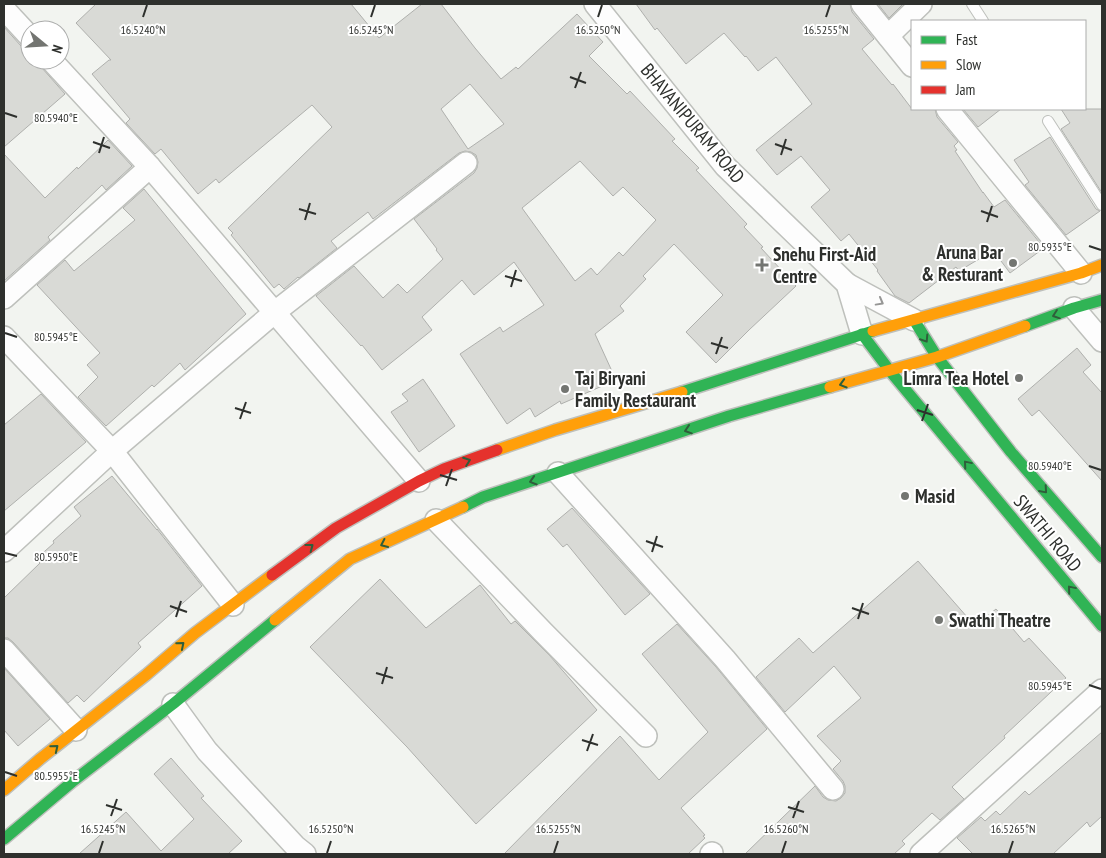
<svg xmlns="http://www.w3.org/2000/svg" width="1106" height="858" viewBox="0 0 1106 858" font-family="'PT Sans Narrow',sans-serif">
  <rect width="100%" height="100%" fill="#f2f4f0"/>
  <g fill="#d9dad6" stroke="#afb0ad" fill-rule="evenodd">
    <path d="M96 4H351L379 38 422 4H441L475 48 501 79 516 67 518 69 577 14 603 42 589 56 627 94 630 91 675 139 672 141 699 168 696 170 747 224 744 227 763 247 761 248 796 286 749 330 716 363 686 332 723 295 674 244 643 276 646 279 620 306 624 311 595 334 616 380 561 404 560 401 535 417 530 408 507 424 460 354 500 327 503 332 544 305 514 262 474 295 462 280 422 317 432 330 382 370 362 345 361 346 316 296 354 266 383 298 398 284 407 293 443 259 436 250 437 249 414 219 474 173 477 168 478 162 476 155 471 152 465 151 459 153 373 219 368 212 331 241 337 248 299 278 298 277 284 289 279 284 274 288 231 235 233 233 228 228 332 127 312 105 219 183 216 179 198 194 161 149 155 154 126 123 130 119 92 74 109 60H111L76 23ZM470 84 504 124 468 149 441 109ZM580 161 613 196 623 187 656 220 623 256 619 252 597 275 591 268 575 281 522 208Z"/>
    <polygon points="636,4 850,4 852,12 874,39 862,49 892,85 893,84 912,109 935,109 937,117 958,142 954,146 957,150 955,151 983,193 983,192 994,207 1005,200 1044,248 1010,273 998,257 994,260 989,253 959,271 956,267 909,303 895,296 877,271 878,270 849,234 841,241 811,207 830,190 801,156 777,175 756,150 812,104 776,57 758,71 746,56 745,57 724,33 686,64 657,28 655,30"/>
    <polygon points="878,4 903,4 889,18"/>
    <polygon points="4,27 21,46 26,49 30,49 30,60 39,60 39,63 42,68 65,94 4,147"/>
    <polygon points="963,109 1001,109 978,127"/>
    <polygon points="1061,109 1102,109 1102,193 1061,129 1070,123"/>
    <polygon points="1050,137 1096,209 1100,211 1066,235 1025,185 1029,182 1014,160"/>
    <polygon points="108,140 132,166 106,190 102,185 48,237 50,240 4,281 4,154 45,198 77,167 78,169"/>
    <polygon points="144,189 246,314 185,370 180,363 154,387 152,385 106,426 78,397 98,377 87,365 100,353 37,285 65,260 74,271 135,220 123,208"/>
    <polygon points="1077,348 1091,365 1083,372 1102,393 1102,481 1039,410 1032,416 1018,399"/>
    <polygon points="423,379 455,426 419,452 391,412 408,401 402,394"/>
    <polygon points="41,394 86,442 4,511 4,425"/>
    <polygon points="112,476 157,530 157,529 202,586 138,643 141,647 84,702 77,695 68,703 13,642 8,638 4,638 4,598 40,563 36,559 54,543 53,541 81,516 74,507"/>
    <polygon points="572,508 650,594 625,615 567,544 563,547 547,529"/>
    <polygon points="918,561 975,626 996,609 1024,642 1029,638 1066,678 1004,736 1005,738 952,787 964,799 940,820 932,813 902,841 905,844 894,854 745,854 815,786 823,797 828,800 836,801 841,798 845,793 845,786 843,781 833,769 841,761 817,736 861,698 834,666 785,712 756,677 799,638 813,653"/>
    <polygon points="380,579 426,628 480,585 511,624 515,621 550,656 597,710 476,824 407,747 310,647"/>
    <polygon points="677,624 716,667 767,729 681,808 705,835 703,836 705,838 688,854 504,854 620,736 659,780 708,732 642,654"/>
    <polygon points="4,668 50,719 18,746 4,730"/>
    <polygon points="1102,732 1102,816 1090,827 1087,822 1053,854 973,854 957,838 981,817 985,821 996,811 1000,815 1025,791 1029,795"/>
    <polygon points="171,758 204,796 201,798 242,841 228,854 79,854 126,812 161,851 194,819 154,774"/>
  </g>
  <g fill="none" stroke-linecap="round" stroke-linejoin="round">
    <defs>
      <g id="lane">
        <polyline points="972,4 983,21"/>
        <polyline points="1048,121 1102,205"/>
      </g>
      <g id="street">
        <polyline points="595,4 725,166 847,284 862,334"/>
        <polyline points="862,4 912,66"/>
        <polyline points="4,9 30,37"/>
        <polyline points="888,36 921,4"/>
        <polyline points="51,60 150,167 419,481"/>
        <polyline points="947,109 1081,273"/>
        <polyline points="847,284 914,320"/>
        <polyline points="4,298 150,167"/>
        <polyline points="1074,308 1102,341"/>
        <polyline points="4,337 112,451 233,605"/>
        <polyline points="558,473 725,659 833,789"/>
        <polyline points="436,520 543,632 646,736"/>
        <polyline points="4,551 112,451 275,312 466,163"/>
        <polyline points="4,650 76,730"/>
        <polyline points="173,704 207,751 295,846 305,854"/>
        <polyline points="711,854 712,853"/>
        <polyline points="921,854 1102,690"/>
      </g>
      <g id="fast">
        <polyline points="914,320 937,357 1011,452 1102,557"/>
        <polyline points="1025,326 1074,308 1102,300"/>
        <polyline points="862,334 890,371 1102,626"/>
        <polyline points="682,392 873,331"/>
        <polyline points="463,507 483,497 729,416 830,387"/>
        <polyline points="4,839 72,782 173,704 275,620"/>
      </g>
      <g id="slow">
        <polyline points="873,331 1081,273 1102,265"/>
        <polyline points="830,387 937,357 1025,326"/>
        <polyline points="497,450 555,430 682,392"/>
        <polyline points="275,620 350,559 463,507"/>
        <polyline points="4,790 40,759 146,675 195,633 272,575"/>
      </g>
      <polyline id="jam" points="272,575 336,528 419,481 444,469 497,450"/>
    </defs>
    <use href="#lane" stroke="#bec0bc" stroke-width="12"/>
    <use href="#street" stroke="#bec0bc" stroke-width="24"/>
    <use href="#fast" stroke="#bec0bc" stroke-width="14"/>
    <use href="#slow" stroke="#bec0bc" stroke-width="14"/>
    <use href="#jam" stroke="#bec0bc" stroke-width="14"/>
    <use href="#lane" stroke="#fdfdfd" stroke-width="10"/>
    <use href="#street" stroke="#fdfdfd" stroke-width="21"/>
    <use href="#fast" stroke="#30b455" stroke-width="11"/>
    <use href="#slow" stroke="#ff9f0a" stroke-width="11"/>
    <use href="#jam" stroke="#e5322d" stroke-width="11"/>
  </g>
  <defs><path id="oneway-chevron" d="M-2-3.5L2.5 0L-2 3.5" fill="none" stroke-width="1.6" stroke-linecap="round" stroke-linejoin="round" transform="scale(1.25)"/></defs>
  <use stroke="#969695" href="#oneway-chevron" transform="translate(880 302) rotate(29)"/>
  <g stroke="#2f5e3b">
    <use href="#oneway-chevron" transform="translate(1056 315) rotate(161)"/>
    <use href="#oneway-chevron" transform="translate(925 339) rotate(57)"/>
    <use href="#oneway-chevron" transform="translate(843 384) rotate(164)"/>
    <use href="#oneway-chevron" transform="translate(688 430) rotate(162)"/>
    <use href="#oneway-chevron" transform="translate(467 461) rotate(-20)"/>
    <use href="#oneway-chevron" transform="translate(967 464) rotate(-130)"/>
    <use href="#oneway-chevron" transform="translate(533 481) rotate(163)"/>
    <use href="#oneway-chevron" transform="translate(1044 490) rotate(49)"/>
    <use href="#oneway-chevron" transform="translate(384 544) rotate(155)"/>
    <use href="#oneway-chevron" transform="translate(310 547) rotate(-37)"/>
    <use href="#oneway-chevron" transform="translate(1071 589) rotate(-130)"/>
    <use href="#oneway-chevron" transform="translate(181 645) rotate(-40)"/>
    <use href="#oneway-chevron" transform="translate(55 748) rotate(-39)"/>
  </g>
  <path fill="none" stroke="#2e302d" stroke-width="2" d="M143 17 147 5M371 17 375 5M598 17 602 5M826 17 830 5M570 77 586 83M575 88 581 72M5 113 17 117M93 142 110 148M775 144 792 150M99 153 104 137M781 155 786 139M299 209 316 214M981 211 998 217M305 220 310 203M987 222 992 206M1089 246 1101 250M505 276 522 281M511 287 516 270M5 333 17 337M711 343 728 348M716 354 722 337M235 408 251 413M917 410 933 415M240 419 246 402M922 421 928 404M1089 466 1101 470M440 475 457 480M446 486 452 469M646 541 663 547M652 552 657 536M5 553 17 556M170 606 187 612M852 608 869 614M176 617 181 601M858 619 863 603M376 673 393 678M382 684 387 667M1089 685 1101 689M582 740 598 745M587 751 593 734M5 772 17 776M106 805 122 810M788 807 804 812M111 816 117 799M793 818 799 801M99 853 103 841M327 853 331 841M554 853 558 841M782 853 786 841M1009 853 1013 841"/>
  <g fill="#737571" stroke="#fff" stroke-width="2">
    <circle cx="1013" cy="263" r="5"/>
    <path d="M759.5 257.5h5v5h5v5h-5v5h-5v-5h-5v-5h5z"/>
    <circle cx="1019" cy="378" r="5"/>
    <circle cx="565" cy="389" r="5"/>
    <circle cx="905" cy="496" r="5"/>
    <circle cx="939" cy="620" r="5"/>
  </g>
  <g text-anchor="middle" dominant-baseline="central" stroke-width="4" stroke-linejoin="round" paint-order="stroke">
    <g font-size="19" fill="#2e302d" stroke="#fff">
      <text transform="translate(693 123) rotate(50)">BHAVANIPURAM ROAD</text>
      <text transform="translate(1048 533) rotate(50)">SWATHI ROAD</text>
    </g>
    <g font-size="19" font-weight="bold" fill="#2e302d" stroke="#fff" text-anchor="start">
      <text x="1003" y="252" text-anchor="end">Aruna Bar<tspan x="1003" dy="22">&amp; Resturant</tspan></text>
      <text x="773" y="254">Snehu First-Aid<tspan x="773" dy="22">Centre</tspan></text>
      <text x="575" y="378">Taj Biryani<tspan x="575" dy="22">Family Restaurant</tspan></text>
      <text x="1009" y="378" text-anchor="end">Limra Tea Hotel</text>
      <text x="915" y="496">Masid</text>
      <text x="949" y="620">Swathi Theatre</text>
    </g>
  </g>
  <g font-size="12" text-anchor="middle" fill="#2e302d" stroke="#fff" stroke-width="4" stroke-linejoin="round" paint-order="stroke">
    <text x="143" y="34">16.5240°N</text>
    <text x="371" y="34">16.5245°N</text>
    <text x="598" y="34">16.5250°N</text>
    <text x="826" y="34">16.5255°N</text>
    <text x="56" y="122">80.5940°E</text>
    <text x="1050" y="251">80.5935°E</text>
    <text x="56" y="341">80.5945°E</text>
    <text x="1050" y="470">80.5940°E</text>
    <text x="56" y="561">80.5950°E</text>
    <text x="1050" y="690">80.5945°E</text>
    <text x="56" y="780">80.5955°E</text>
    <text x="103" y="833">16.5245°N</text>
    <text x="331" y="833">16.5250°N</text>
    <text x="558" y="833">16.5255°N</text>
    <text x="786" y="833">16.5260°N</text>
    <text x="1013" y="833">16.5265°N</text>
  </g>
  <rect width="1106" height="858" fill="none" stroke="#2e302d" stroke-width="10"/>
  <rect x="911" y="20" width="175" height="90" fill="#ffffff" stroke="#abacab"/>
  <rect x="921" y="36" width="25" height="8" fill="#30b455" stroke="#abacab"/>
  <text x="956" y="45" font-size="15" fill="#2e302d">Fast</text>
  <rect x="921" y="61" width="25" height="8" fill="#ff9f0a" stroke="#abacab"/>
  <text x="956" y="70" font-size="15" fill="#2e302d">Slow</text>
  <rect x="921" y="86" width="25" height="8" fill="#e5322d" stroke="#abacab"/>
  <text x="956" y="95" font-size="15" fill="#2e302d">Jam</text>
  <g transform="translate(45 45) rotate(108)"><circle r="24" fill="#ffffff" stroke="#abacab"/>
  <path d="M0-4L9 19L0 12L-9 19Z" fill="#737571"/>
  <text y="-8" font-size="14" font-weight="bold" text-anchor="middle" fill="#2e302d">N</text>
  </g>
</svg>
